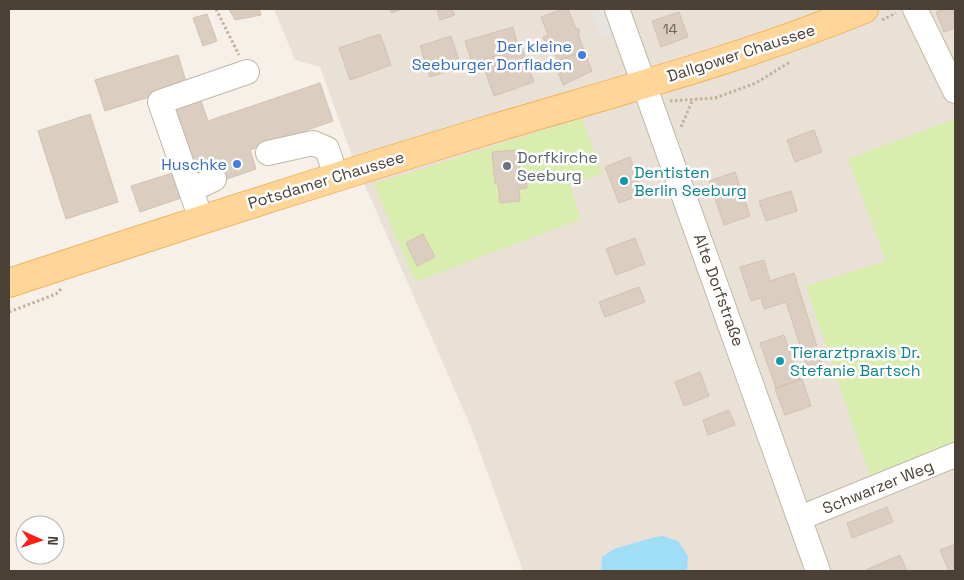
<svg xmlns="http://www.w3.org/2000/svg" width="964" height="580" viewBox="0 0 964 580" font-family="'Space Grotesk',sans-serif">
  <rect width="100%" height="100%" fill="#f6f0e8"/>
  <polygon fill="#eae1d6" points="274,9 955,9 955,571 523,571 471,427 352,156 320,67 295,60"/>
  <g fill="#d8edae">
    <polygon points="582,118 602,174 570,184 581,219 415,282 374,184"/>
    <polygon points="955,119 955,444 870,475 806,286 886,261 848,159"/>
  </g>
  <polygon fill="#e7e3e0" points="590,9 605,9 614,32 601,37"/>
  <polygon fill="#a0ddf7" points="655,537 663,536 678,541 688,556 687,571 601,571 602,557 614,549"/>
  <g fill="#dbcdc0" stroke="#d4c1af">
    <polygon points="229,9 259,9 261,15 235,20"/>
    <polygon points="390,9 402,9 391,13"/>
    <polygon points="437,9 452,9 455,15 440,20"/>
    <polygon points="563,9 568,9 576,29 578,28 580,32 578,33 584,51 558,61 552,47 548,49 543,37 548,35 541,17"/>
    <polygon points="945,9 952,9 955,17 955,28 944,32 936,12"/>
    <polygon points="679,12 688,37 661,47 652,21"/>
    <polygon points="207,14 217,41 203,46 193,18"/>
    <polygon points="513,27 519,49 472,63 465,41"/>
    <polygon points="380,34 391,65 350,80 339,48"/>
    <polygon points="451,36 461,67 430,77 420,46"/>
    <polygon points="522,48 534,82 494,96 482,62"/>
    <polygon points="584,51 592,71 563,85 554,62"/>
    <polygon points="178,55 187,85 105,111 95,80"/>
    <polygon points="320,83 333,121 250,150 256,169 224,180 219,166 192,175 169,105 199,95 208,121"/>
    <polygon points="90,114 118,202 66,219 38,131"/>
    <polygon points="814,130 822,152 795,162 787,140"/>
    <polygon points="518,150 521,180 526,179 527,188 519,189 520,201 500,203 498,184 495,184 492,152"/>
    <polygon points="630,157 643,194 619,203 605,167"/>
    <polygon points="179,171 187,196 140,212 131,186"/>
    <polygon points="735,172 750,216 724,225 709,181"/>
    <polygon points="791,191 797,211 766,221 759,201"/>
    <polygon points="423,234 435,257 417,266 406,243"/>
    <polygon points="635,238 645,264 616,275 606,249"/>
    <polygon points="764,260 770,281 794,273 825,372 810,376 786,302 764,309 761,298 751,301 740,267"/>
    <polygon points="639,287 645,302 605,317 599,302"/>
    <polygon points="784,335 800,379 776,388 760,343"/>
    <polygon points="700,372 709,396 684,406 675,382"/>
    <polygon points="802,379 811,406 785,415 775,389"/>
    <polygon points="729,410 735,425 708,435 703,420"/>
    <polygon points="887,507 893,522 852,538 847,523"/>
    <polygon points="955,544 955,571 949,571 940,550"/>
    <polygon points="900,555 907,571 866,571 866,570"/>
  </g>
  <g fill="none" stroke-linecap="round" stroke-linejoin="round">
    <defs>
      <g id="minor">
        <polyline points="617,9 818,571"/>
        <polyline points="915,9 955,91"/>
        <polyline points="268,153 313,143 327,149 336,176"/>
        <polyline points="191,190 214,179"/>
        <polyline points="201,219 160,102 247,72"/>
        <polyline points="800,518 955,455"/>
      </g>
      <path id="major" d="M9 283C166 231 324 180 482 132 611 93 740 60 864 9"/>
    </defs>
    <use href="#minor" stroke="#c2b7aa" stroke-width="26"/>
    <use href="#major" stroke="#efb35d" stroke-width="30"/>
    <g stroke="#c5b19a" stroke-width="3" stroke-dasharray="2.5 2.5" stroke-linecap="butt">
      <polyline points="216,9 239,55"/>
      <polyline points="882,20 896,13"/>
      <polyline points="670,101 715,98 756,83 790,62"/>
      <polyline points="681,127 693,99"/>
      <polyline points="9,312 56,294 61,289"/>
    </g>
    <use href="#minor" stroke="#fff" stroke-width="24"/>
    <use href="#major" stroke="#ffd698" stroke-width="28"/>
  </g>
  <g fill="#3f7fe0" stroke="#fff" stroke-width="2">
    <circle cx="582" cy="55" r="5"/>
    <circle cx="237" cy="164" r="5"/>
  </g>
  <circle fill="#6b7280" stroke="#fff" stroke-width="2" cx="507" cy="166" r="5"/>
  <g fill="#0f9aa8" stroke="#fff" stroke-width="2">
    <circle cx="624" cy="181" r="5"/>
    <circle cx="780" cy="361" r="5"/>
  </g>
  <g text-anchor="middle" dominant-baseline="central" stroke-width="5" stroke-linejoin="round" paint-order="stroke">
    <g font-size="14" fill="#6e6358">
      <text x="670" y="29">14</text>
    </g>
    <g font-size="16" fill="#366cbe" stroke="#fff" text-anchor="end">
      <text x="572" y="46">Der kleine<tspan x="572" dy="18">Seeburger Dorfladen</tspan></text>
      <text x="227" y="164">Huschke</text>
    </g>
    <g font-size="16" fill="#4a4036" stroke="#fff">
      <text transform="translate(741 53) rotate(-18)">Dallgower Chaussee</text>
      <text transform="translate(326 180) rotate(-17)">Potsdamer Chaussee</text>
      <text transform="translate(719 290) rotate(70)">Alte Dorfstraße</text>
      <text transform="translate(878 487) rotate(-22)">Schwarzer Weg</text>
    </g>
    <g font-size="16" fill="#5b616d" stroke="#fff" text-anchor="start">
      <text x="517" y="157">Dorfkirche<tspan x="517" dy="18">Seeburg</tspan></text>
    </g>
    <g font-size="16" fill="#0d838f" stroke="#fff" text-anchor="start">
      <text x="634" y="172">Dentisten<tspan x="634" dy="18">Berlin Seeburg</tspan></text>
      <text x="790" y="352">Tierarztpraxis Dr.<tspan x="790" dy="18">Stefanie Bartsch</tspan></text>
    </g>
  </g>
  <rect width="964" height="580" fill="none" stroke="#4a4036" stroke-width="20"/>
  <g transform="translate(40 540) rotate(93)"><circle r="24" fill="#ffffff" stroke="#b7b3af"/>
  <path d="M0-4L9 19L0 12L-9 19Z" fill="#ff1f16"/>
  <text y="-8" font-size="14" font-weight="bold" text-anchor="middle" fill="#4a4036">N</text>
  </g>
</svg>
